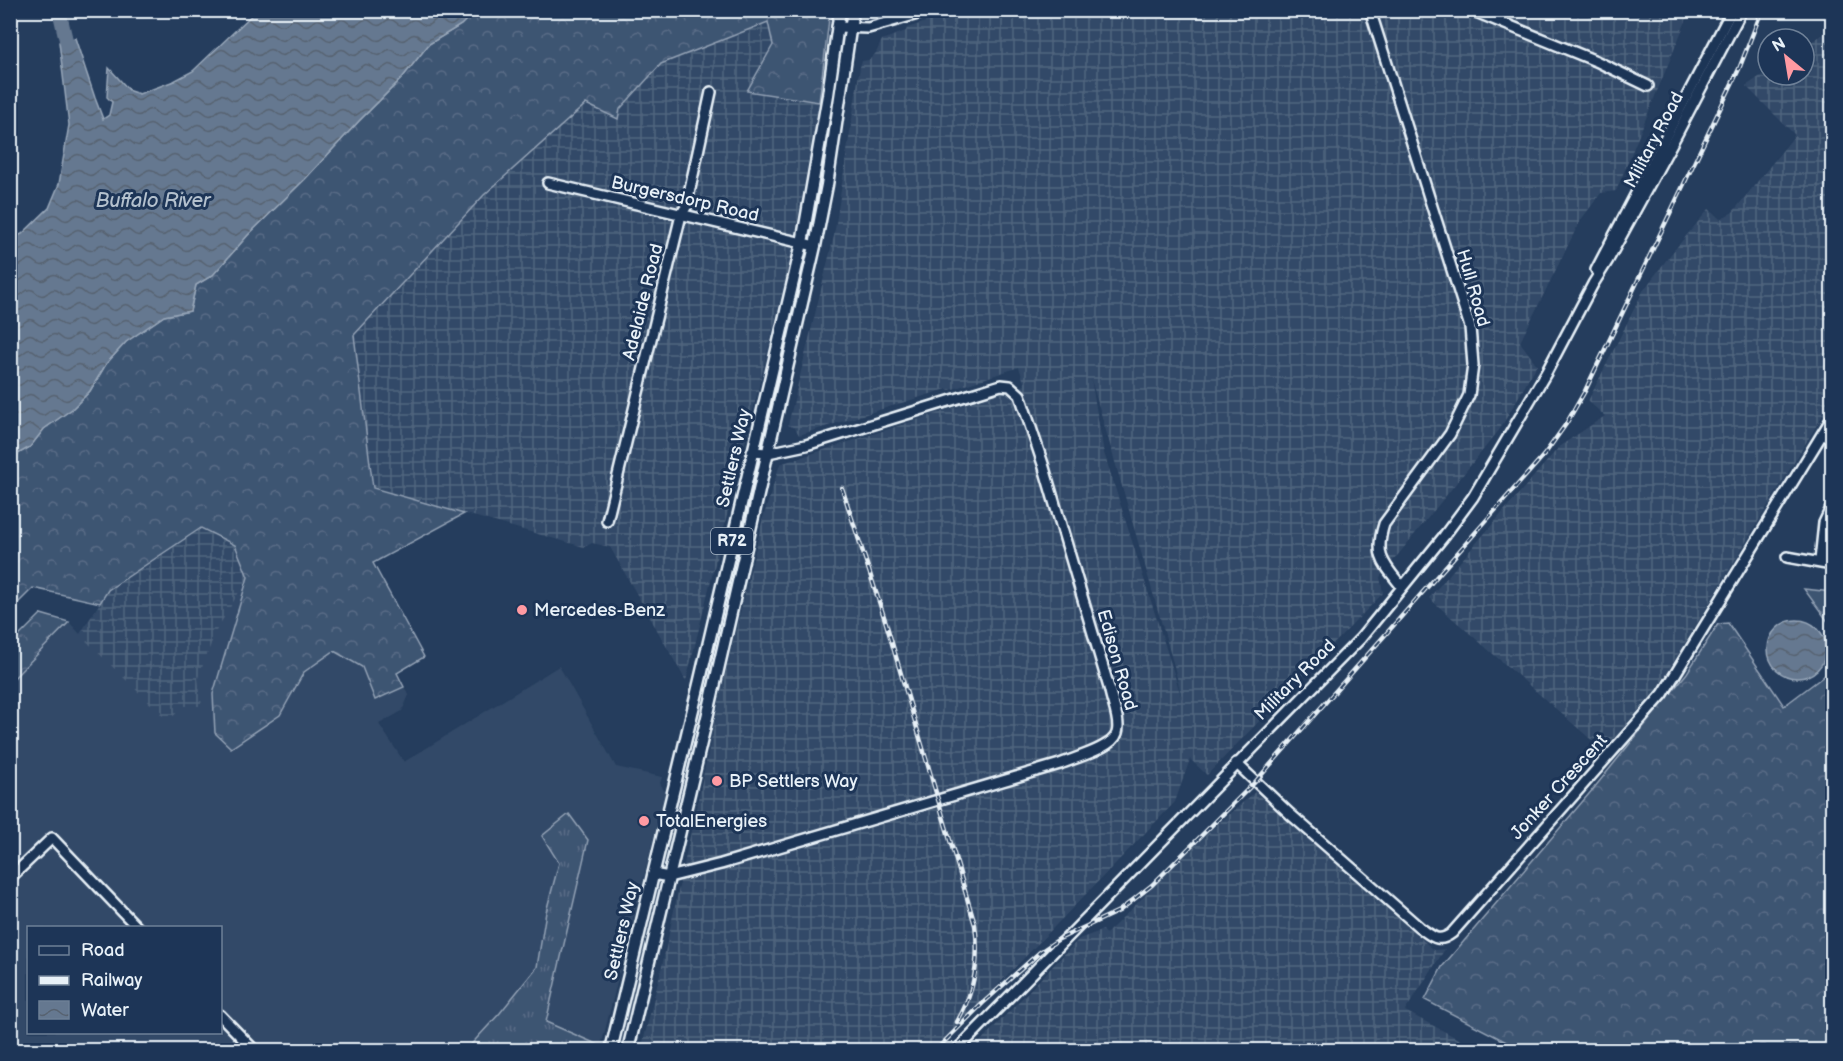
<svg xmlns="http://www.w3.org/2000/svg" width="1843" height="1061" viewBox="0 0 1843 1061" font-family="'Balsamiq Sans',sans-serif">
  <defs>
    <pattern id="industrial-grid" width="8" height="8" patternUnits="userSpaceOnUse" patternTransform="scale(1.5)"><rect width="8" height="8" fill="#334a68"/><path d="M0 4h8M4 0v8" fill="none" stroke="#51657e"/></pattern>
    <pattern id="grass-tufts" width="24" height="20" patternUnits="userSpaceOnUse" patternTransform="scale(1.5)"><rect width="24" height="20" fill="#3e5472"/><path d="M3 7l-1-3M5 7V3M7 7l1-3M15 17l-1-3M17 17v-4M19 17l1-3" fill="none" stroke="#5a6d87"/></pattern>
    <pattern id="forest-crowns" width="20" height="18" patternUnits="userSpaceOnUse" patternTransform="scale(1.5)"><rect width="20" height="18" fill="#3e5472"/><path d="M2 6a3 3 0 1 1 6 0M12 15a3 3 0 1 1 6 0" fill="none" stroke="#5a6d87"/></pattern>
    <pattern id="water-waves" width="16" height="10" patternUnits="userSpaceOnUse" patternTransform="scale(1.5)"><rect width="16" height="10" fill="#657890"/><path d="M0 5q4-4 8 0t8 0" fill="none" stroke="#576270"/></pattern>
  </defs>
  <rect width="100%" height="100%" fill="#253d5d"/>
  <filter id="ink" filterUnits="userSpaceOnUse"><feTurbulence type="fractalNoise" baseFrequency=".0167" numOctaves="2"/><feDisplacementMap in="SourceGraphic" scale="12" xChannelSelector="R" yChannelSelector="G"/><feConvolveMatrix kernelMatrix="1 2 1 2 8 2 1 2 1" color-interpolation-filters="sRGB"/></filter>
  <g filter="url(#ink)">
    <path fill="#334a68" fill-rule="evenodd" d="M248 577 213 694 280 715 304 671 334 651 362 667 375 700 404 687 409 695 402 711 379 724 404 762 559 666 616 767 662 777 660 783 665 793 601 1046 546 1022 500 1013 466 1050H11V681L69 622 80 634 108 590ZM28 928H220V1032H28Z"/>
    <g fill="url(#industrial-grid)" fill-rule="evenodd">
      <path d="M923 10 1690 11 1616 191 1601 193 1580 221 1520 342 1537 365 1500 429 1380 577 1383 593 1207 775 1190 759 1175 802 935 1050H641L662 966 724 679 763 518 780 464 1025 385 1019 367 950 390 947 389 940 391 799 435 795 428 788 425 834 236 860 67 862 61 869 60 876 53 882 40 906 31 907 28 926 22ZM1091 379 1174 666 1183 702 1104 453Z"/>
      <polygon points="768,22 773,45 748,90 819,102 791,257 686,681 610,547 592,543 584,547 373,488 353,336 484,195 586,103 618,118 620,109 661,64"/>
      <polygon points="1832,28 1832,400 1657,689 1603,750 1429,598 1560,446 1605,416 1588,401 1643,291 1671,254 1709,209 1720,219 1733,212 1795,135 1746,86 1768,71 1768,75 1804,75 1804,47"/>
      <polygon points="201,528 236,545 248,577 216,631 198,678 202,706 184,706 168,721 80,635 108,590"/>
      <polygon points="1255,792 1434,950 1445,949 1405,1011 1480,1050 972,1050 1079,939 1103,930 1106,934 1210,831"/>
    </g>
    <polygon fill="url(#grass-tufts)" stroke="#93a2b5" stroke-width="1.5" points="569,814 588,840 546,1022 601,1046 600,1050 466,1050 500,1013 537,967 546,912 559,863 542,836"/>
    <g fill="url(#forest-crowns)" stroke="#93a2b5" stroke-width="1.5">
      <polygon points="475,11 830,11 819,102 747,91 773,45 768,22 661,64 620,109 618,119 586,104 484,195 354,335 373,488 464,514 373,563 424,657 397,673 404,687 375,700 362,667 334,651 304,672 280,715 231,748 215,733 213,694 248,577 235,545 201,528 108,590 100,603 33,588 11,610 11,458 30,447 44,429 72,409 90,391 106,364 126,342 164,316 190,311 196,285 213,275 248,235 305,179 359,121 402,78 429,44 461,25"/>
      <polygon points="1804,589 1832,592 1832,627"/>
      <polygon points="41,614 69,622 11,681 11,644"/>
      <polygon points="1728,623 1784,706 1832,670 1832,1050 1522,1050 1425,1000 1442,967 1594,788 1687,673 1718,624"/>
    </g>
    <g fill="url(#water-waves)" stroke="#99a8ba" stroke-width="1.5">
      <polygon points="256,11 475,11 461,25 429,44 402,78 359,121 305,179 248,235 213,275 196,285 190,311 164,316 126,342 106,364 90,391 72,409 44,429 30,447 11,458 11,239 22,234 49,208 59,184 69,125 59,42 75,38 95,98 103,119 109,115 112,102 107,97 109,68 130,91 139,94 174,81 193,71"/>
      <circle cx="1797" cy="649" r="29"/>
    </g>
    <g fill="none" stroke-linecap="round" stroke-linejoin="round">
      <polyline stroke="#657890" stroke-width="14" points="59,10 66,40"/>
      <defs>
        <g id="minor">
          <path d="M1370 10 1470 327 1473 365 1469 395 1450 434 1384 524C1374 556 1383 563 1402 587"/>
          <polyline points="1471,10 1596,61 1648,86"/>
          <polyline points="837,27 868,28 932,10"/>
          <polyline points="548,183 815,246"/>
          <polyline points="1596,270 1732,10"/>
          <polyline points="607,521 681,215 686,207 711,92"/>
          <polyline points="1787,557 1832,565"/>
          <polyline points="1820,561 1824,523 1832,506"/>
          <path d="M1236 763 1290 814 1419 927C1432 936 1438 944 1452 933L1663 694 1832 418"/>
          <path d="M653 874 669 877 721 864 1060 764C1074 758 1113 748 1117 733 1121 721 1112 703 1110 691L1043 464 1020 395 1010 386 1001 385 806 445 768 453 752 452"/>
          <polyline points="10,878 52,838 138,928"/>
          <polyline points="220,1015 254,1050"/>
          <polyline points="957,1050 1361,638 1444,536 1473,497 1546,373 1593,284 1608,260 1677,134 1742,10"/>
        </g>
        <g id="major">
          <polyline points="611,1050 700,680 802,243 828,95 840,10"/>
          <polyline points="628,1050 709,709 815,246 827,185 853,10"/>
        </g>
      </defs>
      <use href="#minor" stroke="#e8f1f8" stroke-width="14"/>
      <use href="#major" stroke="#e8f1f8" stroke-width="15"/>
      <use href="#minor" stroke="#1d3557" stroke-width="9"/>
      <use href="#major" stroke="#1d3557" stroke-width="10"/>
      <defs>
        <g id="rail">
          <path d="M842 488 886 623 975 925C980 960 975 991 957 1022"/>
          <polyline points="936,1050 984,1002 1040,952 1059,939 1119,911 1152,885 1256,781 1544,455 1566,424 1585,391 1739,69 1762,10"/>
        </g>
      </defs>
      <use href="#rail" stroke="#e8f1f8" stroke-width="4.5"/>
      <use href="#rail" stroke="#1d3557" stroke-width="2" stroke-dasharray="7" stroke-linecap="butt"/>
    </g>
  </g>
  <g fill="#ff9aa2" stroke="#1d3557" stroke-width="2">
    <circle cx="522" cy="610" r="6"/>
    <circle cx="717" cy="781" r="6"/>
    <circle cx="644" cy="821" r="6"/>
  </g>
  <g text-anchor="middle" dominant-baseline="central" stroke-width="6" stroke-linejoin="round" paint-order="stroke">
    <rect fill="#1d3557" stroke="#abb9c8" stroke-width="1.5" x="711" y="528" width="42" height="26" rx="4.5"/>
    <g font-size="16" font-weight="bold" fill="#e8f1f8">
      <text x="732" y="541">R72</text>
    </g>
    <g font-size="18" fill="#e8f1f8" stroke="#1d3557">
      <text transform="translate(1654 140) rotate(-62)">Military Road</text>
      <text transform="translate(685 199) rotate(13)">Burgersdorp Road</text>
      <text transform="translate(1473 288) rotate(74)">Hull Road</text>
      <text transform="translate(643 302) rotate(-76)">Adelaide Road</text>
      <text transform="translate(734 458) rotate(-77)">Settlers Way</text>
      <text transform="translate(1117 660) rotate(74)">Edison Road</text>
      <text transform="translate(1295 680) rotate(-45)">Military Road</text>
      <text transform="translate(1559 787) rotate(-48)">Jonker Crescent</text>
      <text transform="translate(622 931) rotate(-77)">Settlers Way</text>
    </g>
    <g font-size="18" fill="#e8f1f8" stroke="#1d3557" text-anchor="start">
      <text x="534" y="610">Mercedes-Benz</text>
      <text x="729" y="781">BP Settlers Way</text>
      <text x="656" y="821">TotalEnergies</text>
    </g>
    <g font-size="20" font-style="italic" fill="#b4c1ce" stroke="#1d3557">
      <text x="153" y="201">Buffalo River</text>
    </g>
  </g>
  <rect width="1843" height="1061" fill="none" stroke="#1d3557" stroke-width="36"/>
  <rect x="18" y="18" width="1807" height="1025" fill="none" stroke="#e8f1f8" stroke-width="2" filter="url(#ink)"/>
  <rect x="27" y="926" width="195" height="108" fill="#1d3557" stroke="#6e8097" stroke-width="1.5"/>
  <rect x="39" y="946" width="30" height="9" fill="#1d3557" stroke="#6e8097" stroke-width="1.5"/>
  <text x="81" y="956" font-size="18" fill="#e8f1f8">Road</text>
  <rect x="39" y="976" width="30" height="9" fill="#e8f1f8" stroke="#6e8097" stroke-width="1.5"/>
  <text x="81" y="986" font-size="18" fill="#e8f1f8">Railway</text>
  <rect x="39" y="1001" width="30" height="18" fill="url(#water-waves)" stroke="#6e8097" stroke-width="1.5"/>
  <text x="81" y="1016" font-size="18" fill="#e8f1f8">Water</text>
  <g transform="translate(1786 57) rotate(330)"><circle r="28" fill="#1d3557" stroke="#6e8097" stroke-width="1.5"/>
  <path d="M0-4.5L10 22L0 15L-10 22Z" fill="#ff9aa2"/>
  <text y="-9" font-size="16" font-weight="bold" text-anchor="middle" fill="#e8f1f8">N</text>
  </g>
</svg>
